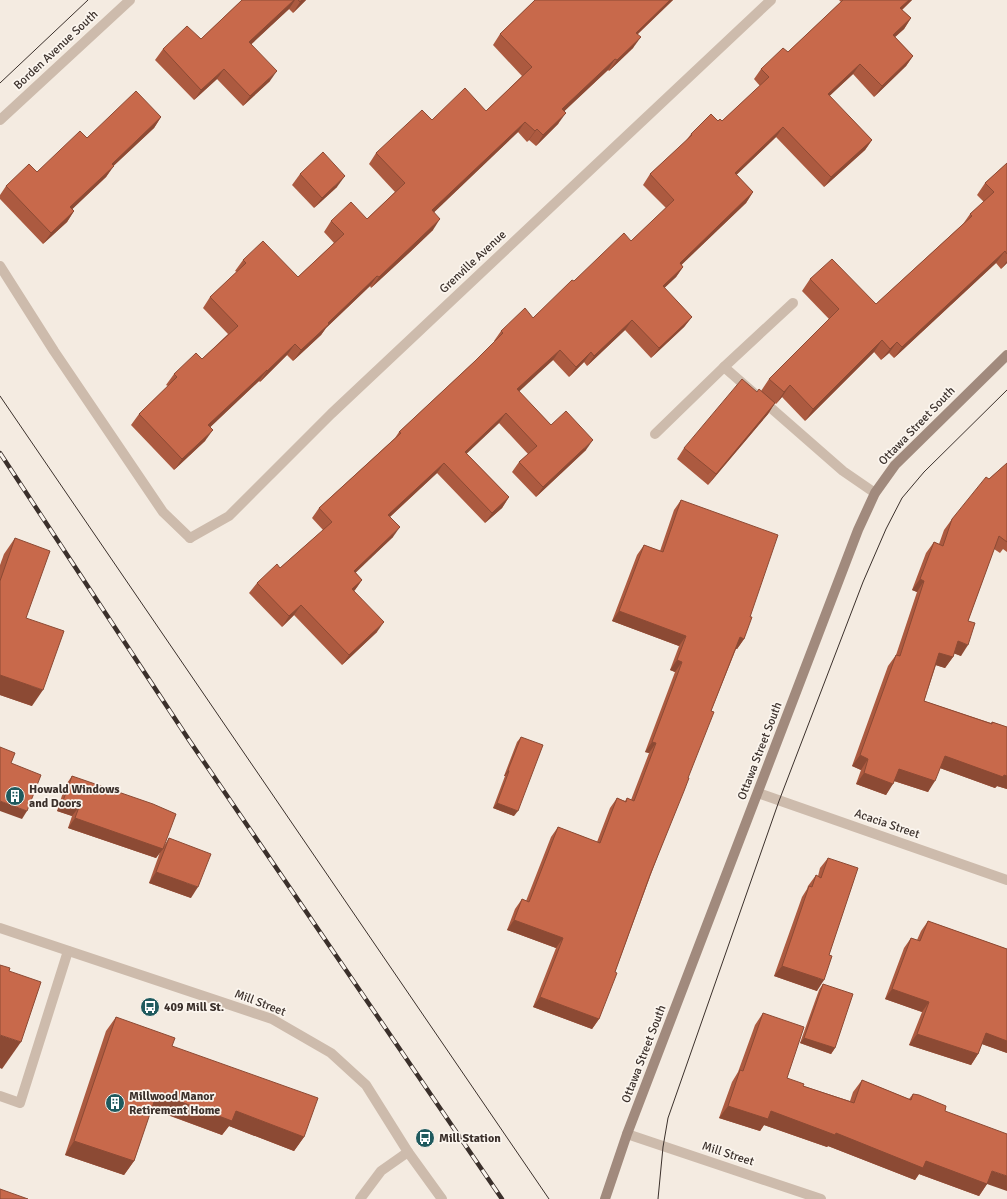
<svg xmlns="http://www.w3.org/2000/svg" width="1007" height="1199" viewBox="0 0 1007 1199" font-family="Signika,sans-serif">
  <rect width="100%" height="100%" fill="#f4ebe1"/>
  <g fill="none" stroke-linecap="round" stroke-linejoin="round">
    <g stroke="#cdbbac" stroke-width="10">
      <polyline points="0,266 54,351 163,512 190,538"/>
      <polyline points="793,303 724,367 843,471 875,493"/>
      <polyline points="655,434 724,367"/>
      <polyline points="0,1096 20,1103 68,951"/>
      <polyline points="360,1199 381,1171 408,1152"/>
    </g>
    <g stroke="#cdbbac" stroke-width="10">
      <polyline points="0,120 130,0"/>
      <polyline points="190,538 229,516 331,414 771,0"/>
      <polyline points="758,793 1007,880"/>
      <polyline points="0,928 272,1019 331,1053 366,1085 408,1152 442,1199"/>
      <polyline points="627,1134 821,1199"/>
    </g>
    <polyline stroke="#a18a7d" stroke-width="10" points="605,1199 627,1134 858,530 875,493 895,465 1007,355"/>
    <g stroke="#3b302b" stroke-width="1">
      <polyline points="0,83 88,0"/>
      <polyline points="0,396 549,1199"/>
      <polyline points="658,1199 663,1147 668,1118 779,801 863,582 886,529 902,498 924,472 1007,390"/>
    </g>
    <defs>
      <polyline id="rail" points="0,453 189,740 502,1199"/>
    </defs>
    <use href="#rail" stroke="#3b302b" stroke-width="4.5"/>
    <use href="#rail" stroke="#fbf5ee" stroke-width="3" stroke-dasharray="9" stroke-linecap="butt"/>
  </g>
  <g fill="#ac5a40">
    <polygon points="242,0 306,0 293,13 289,9 251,44 270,81 243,106 217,79 194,100 155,60 163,49 201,39"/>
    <polygon points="535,0 673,0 638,34 633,48 609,71 608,70 564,111 558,124 536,146 529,140 527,142 518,132 434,212 433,230 410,252 371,288 370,286 326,328 321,335 293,361 287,355 260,382 259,381 210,427 205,441 174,470 131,425 139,414 168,386 166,385 174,374 202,359 228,334 203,308 210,297 237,272 235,271 243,260 298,277 334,243 324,232 331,221 367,219 395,192 369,164 376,153 432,120 486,111 522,76 493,45 500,34"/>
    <polygon points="839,0 912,0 902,10 911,18 904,29 895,37 913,56 906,66 874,97 853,74 829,96 872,140 865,150 824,187 776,137 736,175 753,192 746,203 681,265 683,267 676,277 664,288 692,317 684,327 651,358 625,330 587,366 584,362 569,377 553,360 518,391 551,425 586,450 536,497 512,472 519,462 528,454 499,423 466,453 509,497 502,508 485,523 437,473 390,517 393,537 355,572 362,580 354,591 377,632 342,665 294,615 282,627 249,593 257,583 280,568 323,530 312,518 319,508 395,438 399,432 475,361 494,342 494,341 501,331 533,318 574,281 631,241 666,208 643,185 650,174 685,142 691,134 718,121 722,121 760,86 754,79 761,69 788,52 841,2"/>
    <polygon points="161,117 154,128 113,166 106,177 72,209 74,211 67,222 43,244 0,199 0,195 6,186 37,172 87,138"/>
    <polygon points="1007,163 1007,263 1001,269 996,263 894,358 889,353 881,360 874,352 805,421 782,397 776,404 775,403 768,414 708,485 677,459 684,448 757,392 761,391 769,379 829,319 802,291 810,279 876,304 963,224 970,214 984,202 977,195 985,183"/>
    <polygon points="300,174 337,187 314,208 292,185"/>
    <polygon points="1007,463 1007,552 1003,549 1000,553 994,549 968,621 961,656 954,653 953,657 945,668 936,665 924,701 991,723 992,722 1007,727 1007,789 997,786 995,788 940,768 928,792 894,781 886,795 856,784 861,770 852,766 888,666 896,655 917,592 912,590 926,553 934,542 939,544 944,530 952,519 989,479"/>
    <polygon points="681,500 750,617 744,639 737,649 736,649 711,711 615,972 599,1019 592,1029 533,1007 556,948 507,930 515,909 522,899 526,901 551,837 558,827 597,842 610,808 617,798 625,801 627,798 631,800 649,753 645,752 675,672 670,670 679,646 612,621 637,555 644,545 660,551 674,510"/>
    <polygon points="15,538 26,618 32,706 0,695 0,565 4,554"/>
    <polygon points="521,737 514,816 493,808 505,776 504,776 517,742"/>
    <polygon points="72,776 164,846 169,838 191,898 149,883 160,852 156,858 68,828 72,816 57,811 65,786"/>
    <polygon points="828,858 817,991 774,976 802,897 807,889 808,886 816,875 818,876 820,868"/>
    <polygon points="928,921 1007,949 1007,1053 982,1044 978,1054 971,1065 909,1045 922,1012 885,999 904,948 911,938 917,940 921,931"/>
    <polygon points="823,984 835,1048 831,1054 800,1043 819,990"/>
    <polygon points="763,1013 787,1078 803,1086 850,1101 853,1092 862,1080 909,1099 913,1094 945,1111 987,1184 979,1196 919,1174 915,1180 828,1146 827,1147 764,1125 760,1131 719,1118 732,1082 738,1072 755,1025"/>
    <polygon points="116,1017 172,1046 304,1137 294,1151 229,1126 222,1135 151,1109 134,1161 124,1175 65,1155 106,1031"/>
  </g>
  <g fill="#8c4a34">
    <polygon points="294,0 295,0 289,9 242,53 249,42"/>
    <polygon points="302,0 306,0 293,13 300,2"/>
    <polygon points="670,0 673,0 628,43 636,33"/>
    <polygon points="909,0 912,0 893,18 900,8"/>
    <polygon points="911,18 904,29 886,45 893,35"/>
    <polygon points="641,37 633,48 609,71 617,60"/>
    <polygon points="913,56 906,66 874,97 882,86"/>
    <polygon points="615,59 608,70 555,120 562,109"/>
    <polygon points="860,64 853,74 821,104 828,94"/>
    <polygon points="224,69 217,79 194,100 201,90"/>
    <polygon points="277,71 270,81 243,106 250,96"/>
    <polygon points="566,113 558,124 536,146 543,135"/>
    <polygon points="161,117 154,128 104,175 112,164"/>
    <polygon points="525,122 518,132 425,221 432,210"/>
    <polygon points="783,127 776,137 728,183 735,173"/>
    <polygon points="537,129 529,140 527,142 535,131"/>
    <polygon points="872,140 865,150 824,187 831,177"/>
    <polygon points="114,166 106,177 63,218 70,207"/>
    <polygon points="345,176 337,187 314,208 322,198"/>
    <polygon points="753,192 746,203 673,273 680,263"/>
    <polygon points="74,211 67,222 43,244 51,233"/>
    <polygon points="440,219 433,230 410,252 371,288 379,277"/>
    <polygon points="1005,251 996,263 894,358 902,347"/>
    <polygon points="1007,261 1007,263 1001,269"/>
    <polygon points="683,267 676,277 656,296 663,286"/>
    <polygon points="377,276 370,286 326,328 321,335 293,361 301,350 328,323"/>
    <polygon points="692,317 684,327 651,358 659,348"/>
    <polygon points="632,320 625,330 587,366 594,356"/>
    <polygon points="882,340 874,352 805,421 813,409"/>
    <polygon points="897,342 889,353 881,360 890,349"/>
    <polygon points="295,344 287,355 260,382 267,371"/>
    <polygon points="560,350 553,360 510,400 517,389"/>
    <polygon points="591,352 584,362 569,377 576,367"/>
    <polygon points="267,370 259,381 201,436 208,425"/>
    <polygon points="790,385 782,397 776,404 784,392"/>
    <polygon points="775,403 768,414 708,485 716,474"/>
    <polygon points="506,413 499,423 458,462 465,452"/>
    <polygon points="213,430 205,441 174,470 182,459"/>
    <polygon points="593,440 586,450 536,497 543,487"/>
    <polygon points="444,463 437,473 381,525 388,515"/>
    <polygon points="509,497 502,508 485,523 492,513"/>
    <polygon points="400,527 393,537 347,581 354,571"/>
    <polygon points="920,579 924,581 917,592 912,590"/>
    <polygon points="362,580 355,590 345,599 352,589"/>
    <polygon points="301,605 294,615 282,627 289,616"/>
    <polygon points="619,611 686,636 679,646 612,621"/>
    <polygon points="384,622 377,632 342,665 349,655"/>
    <polygon points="740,637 744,639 737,649 733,647"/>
    <polygon points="958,641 968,645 961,656 950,652"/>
    <polygon points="939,653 953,657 945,668 932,664"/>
    <polygon points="677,660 682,662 675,672 670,670"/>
    <polygon points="0,675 43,690 32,706 0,695"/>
    <polygon points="652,742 656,743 649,753 645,752"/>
    <polygon points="860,755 868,759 861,770 852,766"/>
    <polygon points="945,756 1007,776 1007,789 997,786 995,788 937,767"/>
    <polygon points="899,769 935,781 928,792 891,780"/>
    <polygon points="508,770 509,771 505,776 504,776"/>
    <polygon points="864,773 893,784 886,795 856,784"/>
    <polygon points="0,801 27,811 22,819 0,811"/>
    <polygon points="63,801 79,807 72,816 57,811"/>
    <polygon points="497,803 518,811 514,816 493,808"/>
    <polygon points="75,818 163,849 156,858 68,828"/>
    <polygon points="156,872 198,887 191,898 149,883"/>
    <polygon points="514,920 563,938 556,948 507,930"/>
    <polygon points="782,966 824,980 817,991 774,976"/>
    <polygon points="892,989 929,1002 922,1012 885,999"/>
    <polygon points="540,997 599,1019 592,1029 533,1007"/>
    <polygon points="986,1033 1007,1041 1007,1053 979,1043"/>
    <polygon points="917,1034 978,1054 971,1065 909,1045"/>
    <polygon points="0,1035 21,1042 2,1069 0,1068"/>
    <polygon points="804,1038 835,1048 831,1054 800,1043"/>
    <polygon points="157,1093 236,1111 304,1137 294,1151 229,1126 222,1135 147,1107"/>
    <polygon points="728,1106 771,1111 836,1133 926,1161 992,1171 1007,1176 1007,1191 987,1184 979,1196 919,1174 915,1180 828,1146 827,1147 764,1125 760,1131 719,1118"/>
    <polygon points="74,1141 134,1161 124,1175 65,1155"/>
  </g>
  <g fill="#c8694b" stroke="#8c4a34">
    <polygon points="242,0 294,0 249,42 277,71 250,96 224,69 201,90 163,49 187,26 201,39"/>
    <polygon points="298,0 302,0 300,2"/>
    <polygon points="535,0 670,0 636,33 641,37 617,60 615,59 562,109 566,113 543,135 537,129 535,131 525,122 432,210 440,219 417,241 379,277 377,276 328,323 329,324 301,350 295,344 267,371 267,370 208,425 213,430 182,459 139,414 177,377 174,374 196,353 202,359 238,326 210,297 246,263 243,260 263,241 298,277 344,234 331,221 351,202 367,219 405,183 376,153 422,110 432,120 465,88 486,111 532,67 500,34"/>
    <polygon points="843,0 909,0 900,8 911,18 893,35 913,56 882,86 860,64 828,94 872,140 831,177 783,127 735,173 753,192 680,263 683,267 663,286 692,317 659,348 632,320 594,356 591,352 576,367 560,350 517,389 551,425 566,411 593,440 543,487 519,462 537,446 506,413 465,452 509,497 492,513 444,463 388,515 400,527 354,571 362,580 352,589 384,622 349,655 301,605 289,616 257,583 277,564 280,568 332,522 319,508 401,433 399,432 475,361 503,333 501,331 525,308 533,318 572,280 574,281 624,233 631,241 674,200 650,174 692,135 691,134 711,114 718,121 720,119 722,121 769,77 761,69 783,48 788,52"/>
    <polygon points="136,91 161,117 112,164 114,166 70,207 74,211 51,233 6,186 29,164 37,172 80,131 87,138"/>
    <polygon points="323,152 345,176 322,198 300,174"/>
    <polygon points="1007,163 1007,254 1005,251 902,347 897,342 890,349 882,340 813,409 790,385 784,392 769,379 839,309 810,279 832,259 876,304 972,216 970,214 994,192 985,183"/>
    <polygon points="742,379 757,392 759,389 775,403 716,474 684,448"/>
    <polygon points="1007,463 1007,542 999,536 968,621 975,623 968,645 958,641 953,657 939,653 924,701 992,724 992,722 1007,727 1007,776 1004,775 1003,777 945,756 935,781 899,769 893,784 864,773 868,759 860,755 896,655 900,656 924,581 920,579 934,542 943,546 952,519 986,477 989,479"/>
    <polygon points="681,500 778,535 750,617 752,617 744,639 740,637 711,711 714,712 688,778 689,778 684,791 650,875 615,972 617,973 599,1019 540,997 563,938 514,920 522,899 529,902 558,827 600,843 617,798 626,802 627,798 634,801 656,743 652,742 682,662 677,660 686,636 619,611 644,545 663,552"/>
    <polygon points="15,538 50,551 26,618 64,631 43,690 0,675 0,581"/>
    <polygon points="521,737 543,745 518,811 497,803 509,771 508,770"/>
    <polygon points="0,747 15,753 11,763 41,775 27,811 0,801"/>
    <polygon points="72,776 153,804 176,814 163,849 75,818 79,807 63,801"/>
    <polygon points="169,838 211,854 198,887 156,872"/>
    <polygon points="828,858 858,868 829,955 832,956 824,980 782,966 809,886 812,887 816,875 821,878"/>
    <polygon points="928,921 1007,949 1007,1041 986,1033 978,1054 917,1034 929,1002 892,989 911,938 920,941"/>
    <polygon points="0,965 10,968 9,971 41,982 21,1042 0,1035"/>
    <polygon points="823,984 853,994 835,1048 804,1038"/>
    <polygon points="763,1013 804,1027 787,1078 804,1084 803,1086 854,1103 862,1080 911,1100 913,1094 919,1095 946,1106 945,1111 1007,1134 1007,1176 992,1171 987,1184 926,1161 923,1168 836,1133 835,1135 771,1111 768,1119 728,1106 740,1070 743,1071"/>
    <polygon points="116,1017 175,1038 172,1046 318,1098 304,1137 236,1111 232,1121 157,1093 134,1161 74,1141"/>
    <polygon points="0,1189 28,1199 0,1199"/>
  </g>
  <defs>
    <symbol id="building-disc" viewBox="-11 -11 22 22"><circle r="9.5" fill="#1f5a5e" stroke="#fbf5ee"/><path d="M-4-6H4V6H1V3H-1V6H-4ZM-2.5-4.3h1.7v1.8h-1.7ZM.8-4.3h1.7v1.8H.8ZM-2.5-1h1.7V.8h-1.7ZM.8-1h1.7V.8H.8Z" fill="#fff"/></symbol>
    <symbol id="bus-disc" viewBox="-11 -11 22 22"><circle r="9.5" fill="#1f5a5e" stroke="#fbf5ee"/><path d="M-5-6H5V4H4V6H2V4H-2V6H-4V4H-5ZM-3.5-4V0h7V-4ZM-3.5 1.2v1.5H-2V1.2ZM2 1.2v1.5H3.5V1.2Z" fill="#fff"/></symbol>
  </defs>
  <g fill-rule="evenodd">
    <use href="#building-disc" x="4" y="785" width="22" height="22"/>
    <use href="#bus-disc" x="139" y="996" width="22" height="22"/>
    <use href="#building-disc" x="104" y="1092" width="22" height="22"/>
    <use href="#bus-disc" x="414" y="1127" width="22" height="22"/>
  </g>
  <g text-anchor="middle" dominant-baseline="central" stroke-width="3.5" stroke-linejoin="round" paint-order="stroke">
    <g font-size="12" fill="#3b302b" stroke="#fbf5ee">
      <text transform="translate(56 50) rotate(-43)">Borden Avenue South</text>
      <text transform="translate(473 262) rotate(-43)">Grenville Avenue</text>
      <text transform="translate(917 426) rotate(-46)">Ottawa Street South</text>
      <text transform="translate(760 751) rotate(-69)">Ottawa Street South</text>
      <text transform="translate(887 824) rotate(19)">Acacia Street</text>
      <text transform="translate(260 1003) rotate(21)">Mill Street</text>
      <text transform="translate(644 1054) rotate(-69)">Ottawa Street South</text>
      <text transform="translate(728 1154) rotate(18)">Mill Street</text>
    </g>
    <g font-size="12" font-weight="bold" fill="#3b302b" stroke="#fbf5ee" text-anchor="start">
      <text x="29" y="789">Howald Windows<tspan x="29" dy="14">and Doors</tspan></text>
      <text x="164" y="1007">409 Mill St.</text>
      <text x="129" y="1096">Millwood Manor<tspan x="129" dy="14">Retirement Home</tspan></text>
      <text x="439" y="1138">Mill Station</text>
    </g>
  </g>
</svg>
